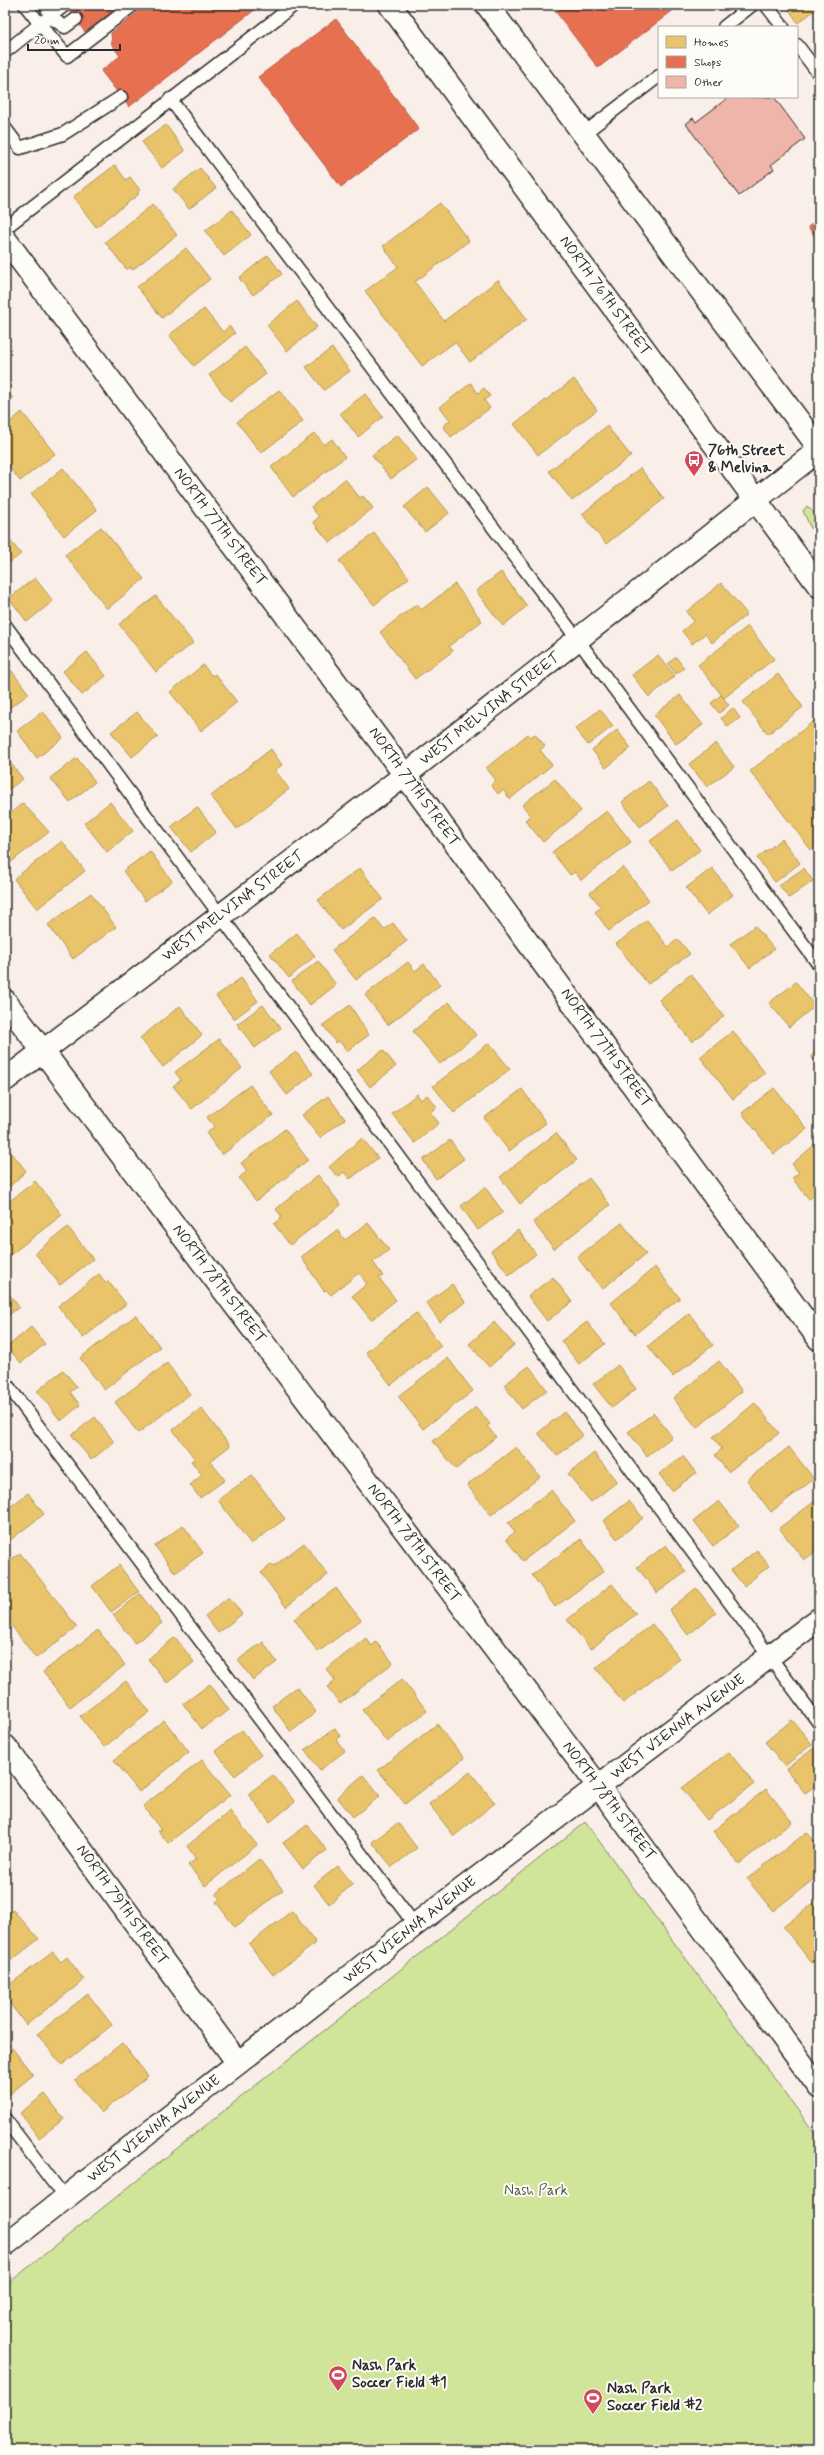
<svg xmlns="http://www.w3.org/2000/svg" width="824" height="2455" viewBox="0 0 824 2455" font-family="Mynerve,sans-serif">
  <rect width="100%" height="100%" fill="#faeee8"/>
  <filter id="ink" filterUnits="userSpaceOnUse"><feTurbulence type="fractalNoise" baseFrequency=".025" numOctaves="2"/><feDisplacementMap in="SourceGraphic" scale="8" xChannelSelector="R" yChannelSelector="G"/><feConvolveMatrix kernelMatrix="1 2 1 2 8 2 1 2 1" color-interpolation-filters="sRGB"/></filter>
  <g filter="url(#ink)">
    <g fill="#d0e59a" stroke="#7e8862">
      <polygon points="807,506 819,518 819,546 803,511"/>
      <polygon points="585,1822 819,2139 819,2450 5,2450 5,2286"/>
    </g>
    <g fill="#e9c46a" stroke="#b09657">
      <polygon points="786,5 819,5 819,7 798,23"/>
      <polygon points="166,125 185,151 162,168 142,142"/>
      <polygon points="115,165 126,180 130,177 140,190 137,192 139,194 96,227 73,197"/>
      <polygon points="200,168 216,188 189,209 173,189"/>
      <polygon points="440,203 469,241 415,282 444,321 498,280 527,319 470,362 455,342 422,366 365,291 398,267 383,246"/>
      <polygon points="153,204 177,235 132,270 130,267 127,270 105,242"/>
      <polygon points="232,210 251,235 224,256 205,231"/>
      <polygon points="186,248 210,279 162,318 137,287"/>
      <polygon points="268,255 282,274 253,295 239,278"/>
      <polygon points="297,301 317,327 287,351 267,325"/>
      <polygon points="204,309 223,332 229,326 235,333 194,366 169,335"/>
      <polygon points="245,347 266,374 230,402 209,375"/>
      <polygon points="332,348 350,371 324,390 306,367"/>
      <polygon points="574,379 597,410 538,455 514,424"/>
      <polygon points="471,383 478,393 484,388 490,396 484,400 490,408 451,437 443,426 450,420 440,407"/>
      <polygon points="5,388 13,398 5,405"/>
      <polygon points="279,390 303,421 261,453 237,422"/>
      <polygon points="365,394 383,417 358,437 340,413"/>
      <polygon points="22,412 55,454 20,481 8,465 5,466 5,426"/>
      <polygon points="607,426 631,456 572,501 549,471"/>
      <polygon points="315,433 324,445 332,439 345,457 293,497 271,467"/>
      <polygon points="397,435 417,459 391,479 372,455"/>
      <polygon points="63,468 97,510 64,536 31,494"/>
      <polygon points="640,468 664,499 606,544 582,514"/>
      <polygon points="345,479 360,498 363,496 373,508 330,543 313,522 319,517 311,507"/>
      <polygon points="428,487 449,513 425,532 404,507"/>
      <polygon points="101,527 144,579 107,609 65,555"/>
      <polygon points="374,533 409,578 374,605 339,561"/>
      <polygon points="5,534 21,554 5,566"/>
      <polygon points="501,572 527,606 503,626 476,591"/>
      <polygon points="35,578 53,601 27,622 9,598"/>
      <polygon points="721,583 747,614 712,643 705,634 692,644 682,631 694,621 686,612"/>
      <polygon points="455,584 482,621 449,646 453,651 415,679 380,632 417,604 421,610"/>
      <polygon points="156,596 193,643 156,672 119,624"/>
      <polygon points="748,626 774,659 724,698 698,665"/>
      <polygon points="87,652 106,676 82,695 63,671"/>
      <polygon points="658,655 675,676 649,697 632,675"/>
      <polygon points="676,657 684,668 676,674 668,664"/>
      <polygon points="203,665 212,676 215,674 237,702 201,731 170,692"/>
      <polygon points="11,670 29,694 5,711 5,675"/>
      <polygon points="778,674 803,707 768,734 743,702"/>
      <polygon points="680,695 703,725 676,744 654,715"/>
      <polygon points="721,695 729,705 719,713 711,703"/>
      <polygon points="733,708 740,718 728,727 721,718"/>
      <polygon points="600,709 613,726 588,745 575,729"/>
      <polygon points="43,711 63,738 37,758 17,731"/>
      <polygon points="137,712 158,737 132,757 111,732"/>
      <polygon points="814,721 819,728 819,844 811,850 750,771"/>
      <polygon points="617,730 631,748 606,768 592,750"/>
      <polygon points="528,734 530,737 535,734 545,746 540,750 552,765 510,799 503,790 498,794 491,785 496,780 486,768"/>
      <polygon points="716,743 734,767 707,787 689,764"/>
      <polygon points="271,749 282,765 275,770 289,789 237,829 211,796"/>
      <polygon points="77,758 95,782 70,802 50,778"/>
      <polygon points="9,761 23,779 5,792 5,764"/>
      <polygon points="555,779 581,811 543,842 525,820 531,816 522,805"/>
      <polygon points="649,781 668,806 640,827 622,802"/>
      <polygon points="110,802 133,831 107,852 84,823"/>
      <polygon points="23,803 49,832 5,867 5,817"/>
      <polygon points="197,807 216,832 191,852 171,827"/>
      <polygon points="607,811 631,842 581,880 575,872 570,875 552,852"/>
      <polygon points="678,820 700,850 672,871 650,841"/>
      <polygon points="782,839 800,863 775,882 757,858"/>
      <polygon points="62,841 85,871 37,909 14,879"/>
      <polygon points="150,851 172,881 145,901 123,871"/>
      <polygon points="623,867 649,900 609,931 595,912 601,907 590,893"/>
      <polygon points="360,868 383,899 341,930 318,900"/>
      <polygon points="712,868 733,895 707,915 686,888"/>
      <polygon points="804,868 813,881 789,898 779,885"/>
      <polygon points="91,893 116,927 73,959 48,925"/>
      <polygon points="375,918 384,930 393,923 407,941 356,980 332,950"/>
      <polygon points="647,920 668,947 678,939 690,954 648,984 616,944"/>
      <polygon points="755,926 774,949 750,968 730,944"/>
      <polygon points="297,933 315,956 289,978 270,954"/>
      <polygon points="318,961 336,985 310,1005 292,981"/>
      <polygon points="408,962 415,971 424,964 440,985 388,1025 365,995"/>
      <polygon points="691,974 724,1016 692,1042 659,1000"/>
      <polygon points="241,978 258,1001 234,1019 216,996"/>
      <polygon points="796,982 815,1006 789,1027 769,1003"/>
      <polygon points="449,1002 476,1035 440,1064 413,1031"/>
      <polygon points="263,1005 281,1028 255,1048 237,1024"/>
      <polygon points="350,1005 369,1035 347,1051 339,1041 336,1043 323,1025"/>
      <polygon points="180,1006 202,1035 163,1067 140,1038"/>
      <polygon points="733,1031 765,1073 733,1099 700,1057"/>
      <polygon points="219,1039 242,1068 192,1109 173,1086 181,1080 175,1072"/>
      <polygon points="489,1043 510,1069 454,1113 433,1086"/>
      <polygon points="819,1049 819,1066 811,1056"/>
      <polygon points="383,1050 396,1066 370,1087 357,1070"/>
      <polygon points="296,1052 313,1074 287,1095 269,1071"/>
      <polygon points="250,1085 273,1115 222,1155 206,1133 214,1127 207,1117"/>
      <polygon points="774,1088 807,1129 774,1154 742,1113"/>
      <polygon points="522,1089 546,1123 509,1151 484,1118"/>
      <polygon points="417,1094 421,1100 427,1095 437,1107 430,1112 439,1123 415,1143 392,1114"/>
      <polygon points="328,1096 345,1119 320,1138 302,1115"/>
      <polygon points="285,1129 308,1160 256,1201 239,1178 247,1171 241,1163"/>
      <polygon points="556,1133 577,1160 520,1204 500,1177"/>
      <polygon points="362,1138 378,1158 350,1179 344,1172 338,1177 329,1167"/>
      <polygon points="450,1140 464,1159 436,1179 423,1160"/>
      <polygon points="819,1141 819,1192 809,1199 792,1178 799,1173 792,1164"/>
      <polygon points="5,1144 26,1171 5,1191"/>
      <polygon points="318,1175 341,1205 290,1245 274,1224 282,1217 276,1209"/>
      <polygon points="589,1178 610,1205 554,1249 533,1222"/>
      <polygon points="35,1181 62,1215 10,1255 5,1249 5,1205"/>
      <polygon points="485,1187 503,1212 478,1230 461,1206"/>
      <polygon points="368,1223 389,1250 373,1262 383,1276 379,1278 396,1300 371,1320 352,1296 367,1284 359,1273 331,1295 326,1290 324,1291 301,1257 337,1230 345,1240"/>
      <polygon points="622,1223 646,1254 602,1289 577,1257"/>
      <polygon points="68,1227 93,1259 60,1285 35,1253"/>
      <polygon points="518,1230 536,1254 509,1275 491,1251"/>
      <polygon points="655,1267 680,1298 635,1334 611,1303"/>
      <polygon points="99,1274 106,1283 108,1281 126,1304 83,1338 58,1306"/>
      <polygon points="553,1277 572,1302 547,1321 528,1296"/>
      <polygon points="452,1284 465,1302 440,1322 426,1303"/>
      <polygon points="5,1288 19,1307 5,1318"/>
      <polygon points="416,1313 441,1346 391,1385 366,1352"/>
      <polygon points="689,1313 713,1345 673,1377 648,1346"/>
      <polygon points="136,1315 160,1347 104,1390 80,1358"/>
      <polygon points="494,1322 514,1345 489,1367 469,1344"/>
      <polygon points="587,1322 605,1344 579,1364 561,1341"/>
      <polygon points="31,1327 45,1344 21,1363 7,1347"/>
      <polygon points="448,1358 473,1391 423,1429 398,1396"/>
      <polygon points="719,1361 742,1391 697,1428 673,1398"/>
      <polygon points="167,1363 190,1394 138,1433 115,1402"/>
      <polygon points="618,1365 636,1389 612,1408 593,1384"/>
      <polygon points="529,1366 547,1390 522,1409 504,1385"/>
      <polygon points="63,1370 77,1387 70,1392 80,1405 61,1421 37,1391"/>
      <polygon points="755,1403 779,1433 728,1472 715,1455 722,1449 713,1437"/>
      <polygon points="476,1407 490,1424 487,1426 496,1437 456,1469 433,1441"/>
      <polygon points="201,1408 230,1446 210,1461 225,1480 200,1498 190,1485 202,1475 191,1461 195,1459 173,1430"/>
      <polygon points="564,1412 583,1435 557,1456 538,1433"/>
      <polygon points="654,1413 672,1437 647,1456 628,1432"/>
      <polygon points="95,1417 114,1442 91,1460 72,1435"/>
      <polygon points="516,1447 540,1477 491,1515 467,1485"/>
      <polygon points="789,1447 814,1479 771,1512 747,1480"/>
      <polygon points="594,1453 617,1482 591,1502 568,1474"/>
      <polygon points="683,1456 696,1473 672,1491 659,1474"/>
      <polygon points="252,1475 285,1519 251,1544 218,1500"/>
      <polygon points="551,1490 575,1521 523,1561 506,1539 515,1532 508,1523"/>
      <polygon points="28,1493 44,1514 5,1544 5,1511"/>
      <polygon points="819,1498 819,1549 804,1560 779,1528"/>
      <polygon points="629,1501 643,1518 617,1539 603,1521"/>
      <polygon points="719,1501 739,1526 713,1546 694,1521"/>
      <polygon points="183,1525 203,1553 175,1573 155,1546"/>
      <polygon points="581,1539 604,1571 555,1607 532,1575"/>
      <polygon points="304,1543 328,1575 286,1607 261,1573 272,1564 274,1566"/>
      <polygon points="666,1545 686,1572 657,1593 637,1567"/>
      <polygon points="757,1550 769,1566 744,1586 731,1570"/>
      <polygon points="20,1553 77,1627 36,1658 5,1617 5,1564"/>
      <polygon points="119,1565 139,1592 111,1612 92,1586"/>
      <polygon points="612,1584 636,1614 591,1649 567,1620"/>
      <polygon points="336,1588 361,1620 318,1652 294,1619"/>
      <polygon points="696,1588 716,1613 688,1635 669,1610"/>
      <polygon points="140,1594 162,1623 135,1643 113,1615"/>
      <polygon points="229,1597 242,1614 218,1633 205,1616"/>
      <polygon points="652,1624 680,1659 623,1703 596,1668"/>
      <polygon points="98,1630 125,1665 70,1707 43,1672"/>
      <polygon points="175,1637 194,1662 167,1683 148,1659"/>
      <polygon points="366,1638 372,1646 376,1642 393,1663 340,1704 327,1687 335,1680 326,1669"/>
      <polygon points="263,1642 277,1662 253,1680 238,1660"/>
      <polygon points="402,1679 427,1711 387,1742 362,1710"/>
      <polygon points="126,1681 150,1712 104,1747 80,1716"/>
      <polygon points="210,1684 229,1710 202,1729 183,1704"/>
      <polygon points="297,1687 316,1712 291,1732 272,1706"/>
      <polygon points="164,1720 189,1752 139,1792 114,1760"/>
      <polygon points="792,1720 812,1744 785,1766 765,1742"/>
      <polygon points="437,1724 464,1758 405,1804 378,1770"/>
      <polygon points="335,1728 340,1736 336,1740 345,1751 320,1770 305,1750"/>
      <polygon points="242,1730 261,1755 235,1776 215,1751"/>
      <polygon points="814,1748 819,1755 819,1783 805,1793 786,1769"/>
      <polygon points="729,1752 754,1784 707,1820 682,1788"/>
      <polygon points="202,1760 230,1795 168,1843 158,1831 161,1830 143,1806"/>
      <polygon points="470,1772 495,1803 454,1836 429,1804"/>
      <polygon points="273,1775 295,1802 270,1822 248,1794"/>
      <polygon points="363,1775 380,1796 353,1817 337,1797"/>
      <polygon points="766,1789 792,1822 739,1864 713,1831"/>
      <polygon points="230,1811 257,1845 205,1886 188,1865 196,1859 187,1846"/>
      <polygon points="398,1823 417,1848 392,1867 372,1842"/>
      <polygon points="307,1825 327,1850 303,1869 283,1843"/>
      <polygon points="807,1832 819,1847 819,1875 773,1911 747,1879"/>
      <polygon points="259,1859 283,1890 235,1927 216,1902 220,1899 216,1894"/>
      <polygon points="338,1866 353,1884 329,1904 314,1885"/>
      <polygon points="819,1899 819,1957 812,1963 783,1927"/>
      <polygon points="13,1910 39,1939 5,1965 5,1916"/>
      <polygon points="292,1911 316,1943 273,1975 249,1944"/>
      <polygon points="53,1952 61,1962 67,1957 84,1980 26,2025 5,1997 5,1988"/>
      <polygon points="88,1994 112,2025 62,2065 37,2034"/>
      <polygon points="5,2039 10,2046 5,2049"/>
      <polygon points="122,2043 148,2076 101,2113 75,2080"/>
      <polygon points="12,2048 33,2075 5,2098 5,2054"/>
      <polygon points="45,2094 64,2119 39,2138 20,2113"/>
    </g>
    <g fill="#e76f51" stroke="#af5b46">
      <polygon points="65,5 121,5 85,32"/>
      <polygon points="147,5 261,5 129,107 101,71 120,56 112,45 111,33"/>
      <polygon points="565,5 680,5 598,68 556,12"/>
      <polygon points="336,19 419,129 341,187 258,77"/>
      <polygon points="819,218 819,242 808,227"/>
    </g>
    <polygon fill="#efb4aa" stroke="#2b2b2b" points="729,97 774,97 805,139 771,165 774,169 739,196 686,124 693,118 696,122"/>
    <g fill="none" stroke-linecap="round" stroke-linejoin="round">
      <defs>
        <g id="service">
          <polyline points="25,5 40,24 65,5"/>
          <polyline points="46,5 50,17 65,27 76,19"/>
          <polyline points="766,5 783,27"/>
          <polyline points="724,27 752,5"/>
          <polyline points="797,45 819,74"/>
          <polyline points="5,52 40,24 67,56 133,5"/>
          <polyline points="170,99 578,640 819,965"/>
          <polyline points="5,128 20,148 63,134 121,97"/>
          <polyline points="583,134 659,76"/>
          <polyline points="5,228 294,5"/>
          <polyline points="5,625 819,1723"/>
          <polyline points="5,1382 415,1925"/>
          <polyline points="5,2119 65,2198"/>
        </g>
        <g id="minor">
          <polyline points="5,239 405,775 819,1339"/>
          <polyline points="5,1001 599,1787 819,2087"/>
          <polyline points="5,1080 405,775 819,450"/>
          <polyline points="5,1746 238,2063"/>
          <polyline points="5,2245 415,1925 819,1619"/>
        </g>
        <g id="secondary">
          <polyline points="390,5 819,586"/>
          <polyline points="487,5 819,448"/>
        </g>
      </defs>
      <use href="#service" stroke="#2b2b2b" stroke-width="15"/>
      <use href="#minor" stroke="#2b2b2b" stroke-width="25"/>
      <use href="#secondary" stroke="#2b2b2b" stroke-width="25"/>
      <use href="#service" stroke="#fdfcf7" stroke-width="12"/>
      <use href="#minor" stroke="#fdfcf7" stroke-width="22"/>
      <use href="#secondary" stroke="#fdfcf7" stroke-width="22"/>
    </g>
  </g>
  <defs>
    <symbol id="bus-pin" viewBox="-11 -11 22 30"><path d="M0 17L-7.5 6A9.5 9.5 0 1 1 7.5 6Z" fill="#d1495b" stroke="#fdfcf7"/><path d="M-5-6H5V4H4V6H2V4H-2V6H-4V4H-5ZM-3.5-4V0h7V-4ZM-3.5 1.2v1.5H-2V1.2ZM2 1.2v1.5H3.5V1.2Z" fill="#fff"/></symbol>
    <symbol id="stadium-pin" viewBox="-11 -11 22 30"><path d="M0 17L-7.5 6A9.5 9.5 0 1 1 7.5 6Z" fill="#d1495b" stroke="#fdfcf7"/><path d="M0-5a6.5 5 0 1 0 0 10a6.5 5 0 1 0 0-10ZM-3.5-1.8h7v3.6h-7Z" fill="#fff"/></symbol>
  </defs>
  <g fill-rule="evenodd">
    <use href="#bus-pin" x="683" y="449" width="22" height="30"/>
    <use href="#stadium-pin" x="327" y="2364" width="22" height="30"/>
    <use href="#stadium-pin" x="582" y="2387" width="22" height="30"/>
  </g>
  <g text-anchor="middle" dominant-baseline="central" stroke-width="4" stroke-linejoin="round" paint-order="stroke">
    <g font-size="15" fill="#2b2b2b" stroke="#fdfcf7">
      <text transform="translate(605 296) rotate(54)">NORTH 76TH STREET</text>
      <text transform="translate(220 527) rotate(53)">NORTH 77TH STREET</text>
      <text transform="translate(490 709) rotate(-38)">WEST MELVINA STREET</text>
      <text transform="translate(414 787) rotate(54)">NORTH 77TH STREET</text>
      <text transform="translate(233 906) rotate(-37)">WEST MELVINA STREET</text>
      <text transform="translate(606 1048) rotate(54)">NORTH 77TH STREET</text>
      <text transform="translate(219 1284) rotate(53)">NORTH 78TH STREET</text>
      <text transform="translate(414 1543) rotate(53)">NORTH 78TH STREET</text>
      <text transform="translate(678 1727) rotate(-37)">WEST VIENNA AVENUE</text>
      <text transform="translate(609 1801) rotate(53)">NORTH 78TH STREET</text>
      <text transform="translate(122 1905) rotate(54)">NORTH 79TH STREET</text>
      <text transform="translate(410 1930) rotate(-38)">WEST VIENNA AVENUE</text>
      <text transform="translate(154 2129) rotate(-38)">WEST VIENNA AVENUE</text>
    </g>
    <g font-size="15" font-weight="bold" fill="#2b2b2b" stroke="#fdfcf7" text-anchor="start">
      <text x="708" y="451">76th Street<tspan x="708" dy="17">&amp; Melvina</tspan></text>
      <text x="352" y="2366">Nash Park<tspan x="352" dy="17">Soccer Field #1</tspan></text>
      <text x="607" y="2389">Nash Park<tspan x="607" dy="17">Soccer Field #2</tspan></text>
    </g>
    <g font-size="15" fill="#545a47" stroke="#fdfcf7">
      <text x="536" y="2191">Nash Park</text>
    </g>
  </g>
  <rect width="824" height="2455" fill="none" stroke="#fdfcf7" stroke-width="20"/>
  <rect x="10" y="10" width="804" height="2435" fill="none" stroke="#2b2b2b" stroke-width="1.5" filter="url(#ink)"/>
  <rect x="658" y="26" width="140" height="72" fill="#fdfcf7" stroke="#a9a8a5"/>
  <rect x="666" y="36" width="20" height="12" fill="#e9c46a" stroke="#a9a8a5"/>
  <text x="694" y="46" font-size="12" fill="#2b2b2b">Homes</text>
  <rect x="666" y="56" width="20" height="12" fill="#e76f51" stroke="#a9a8a5"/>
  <text x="694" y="66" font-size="12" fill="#2b2b2b">Shops</text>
  <rect x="666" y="76" width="20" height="12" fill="#efb4aa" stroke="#a9a8a5"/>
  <text x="694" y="86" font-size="12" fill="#2b2b2b">Other</text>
  <path d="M28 44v6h92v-6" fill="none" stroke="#2b2b2b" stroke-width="2"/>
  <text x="34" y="44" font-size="12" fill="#2b2b2b" stroke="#fdfcf7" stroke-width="3" paint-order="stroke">20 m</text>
</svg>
